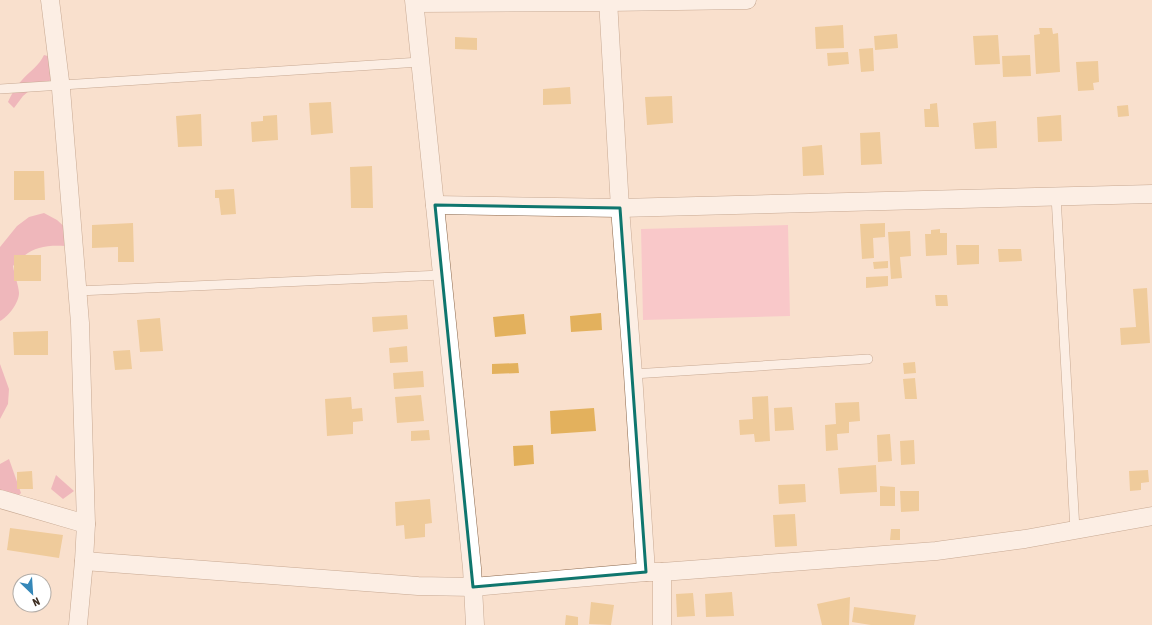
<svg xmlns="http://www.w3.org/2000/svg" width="1152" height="625" viewBox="0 0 1152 625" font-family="'Asap Condensed',sans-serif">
  <rect width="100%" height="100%" fill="#f9e0cd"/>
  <polygon fill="#f8acc4" points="788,225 790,316 643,320 641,229"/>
  <g fill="#e286a5">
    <path d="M44 55 51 57 59 76 29 91 23 96 14 108 8 102C12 93 16 87 22 80 30 71 39 66 44 55Z"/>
    <path d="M44 213 57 220 68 230 65 246C41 245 30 248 13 266 14 273 19 287 19 293 19 303 8 317 0 321V247L17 226 29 217Z"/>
    <polygon points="0,364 9,389 8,404 0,419"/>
    <polygon points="9,459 21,493 11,504 0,509 0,464"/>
    <polygon points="56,475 74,491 63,499 51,489"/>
  </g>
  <g fill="#e3b15d">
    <polygon points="843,25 844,48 816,49 815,27"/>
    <polygon points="1039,28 1052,28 1053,34 1058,33 1060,72 1036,74 1034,35 1040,34"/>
    <polygon points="897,34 898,48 875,50 874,36"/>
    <polygon points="998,35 1000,64 975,65 973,36"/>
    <polygon points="455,37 477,38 477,50 455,49"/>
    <polygon points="873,48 874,71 861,72 859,49"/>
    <polygon points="848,52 849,64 828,66 827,53"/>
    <polygon points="1030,55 1031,76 1003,77 1002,56"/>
    <polygon points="1098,61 1099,82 1093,83 1094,90 1078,91 1076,62"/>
    <polygon points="570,87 571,104 543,105 543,89"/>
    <polygon points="672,96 673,123 647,125 645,97"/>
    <polygon points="331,102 333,133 311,135 309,103"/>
    <polygon points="937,103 939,127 925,127 924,109 930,109 930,104"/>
    <polygon points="1128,105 1129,116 1118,117 1117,106"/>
    <polygon points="201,114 202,146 178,147 176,116"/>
    <polygon points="277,115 278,140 252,142 251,122 263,121 263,116"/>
    <polygon points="1061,115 1062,141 1038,142 1037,117"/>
    <polygon points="996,121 997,148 975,149 973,123"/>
    <polygon points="880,132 882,164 861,165 860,133"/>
    <polygon points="822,145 824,175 803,176 802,147"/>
    <polygon points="372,166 373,208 351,208 350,167"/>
    <polygon points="14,171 44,171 45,200 14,200"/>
    <polygon points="234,189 236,214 221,215 219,198 215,198 215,190"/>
    <polygon points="133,223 134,262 118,262 118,247 92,248 92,225"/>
    <polygon points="885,223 885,237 873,238 874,258 862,259 860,224"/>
    <polygon points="940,229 940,233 947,233 947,255 926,256 925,234 931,234 931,230"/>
    <polygon points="910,231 911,256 900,257 902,278 891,279 888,232"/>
    <polygon points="956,245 979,245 979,264 957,265"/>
    <polygon points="998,249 1021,249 1022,261 999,262"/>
    <rect x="14" y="255" width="27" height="26"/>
    <polygon points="888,261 888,268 874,269 873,262"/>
    <polygon points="888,276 888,286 866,288 866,277"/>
    <polygon points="1147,288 1150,343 1121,345 1120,328 1136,327 1133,289"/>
    <polygon points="935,295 947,295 948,306 936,306"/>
    <polygon points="601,313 602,330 571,332 570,316"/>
    <polygon points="524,314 526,334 495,337 493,317"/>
    <polygon points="407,315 408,329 373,332 372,317"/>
    <polygon points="160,318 163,351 140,352 137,320"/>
    <polygon points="48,331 48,355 14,355 13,332"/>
    <polygon points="407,346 408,362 390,363 389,348"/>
    <polygon points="130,350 132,369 115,370 113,351"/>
    <polygon points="915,362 916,373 904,374 903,363"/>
    <polygon points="518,363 519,373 492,374 492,364"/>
    <polygon points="423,371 424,387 394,389 393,373"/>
    <polygon points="915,378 917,399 905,399 903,379"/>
    <polygon points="421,395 424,421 397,423 395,397"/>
    <polygon points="768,396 770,441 755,442 754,434 740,435 739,420 753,419 752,397"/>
    <polygon points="351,397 352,409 362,408 363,421 353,422 353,434 327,436 325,399"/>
    <polygon points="859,402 860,421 849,422 849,433 837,434 838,450 826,451 825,425 836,424 835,403"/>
    <polygon points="792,407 794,430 775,431 774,408"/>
    <polygon points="594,408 596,431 551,434 550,411"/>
    <polygon points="429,430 430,440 411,441 411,431"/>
    <polygon points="890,434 892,461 878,462 877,435"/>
    <polygon points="914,440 915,464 901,465 900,441"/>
    <polygon points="533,445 534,464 514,466 513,446"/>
    <polygon points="876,465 877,492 840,494 838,468"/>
    <polygon points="1148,470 1149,482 1141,483 1141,490 1130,491 1129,471"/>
    <polygon points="32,471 33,489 17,489 17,472"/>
    <polygon points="805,484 806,502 779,504 778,485"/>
    <polygon points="880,486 895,487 895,506 880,506"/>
    <polygon points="900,491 919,491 919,511 901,512"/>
    <polygon points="430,499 432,523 425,524 425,537 405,539 404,525 396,526 395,502"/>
    <polygon points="795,514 797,546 775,547 773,515"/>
    <polygon points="10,528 63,535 59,558 7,550"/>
    <polygon points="891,529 900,529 900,540 890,540"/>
    <polygon points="25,577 48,580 46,581 45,592 44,592 44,581 24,581"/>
    <polygon points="732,592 734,616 706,617 705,594"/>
    <polygon points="693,593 695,616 677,617 676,594"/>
    <polygon points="850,597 849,625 822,625 817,604"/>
    <polygon points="591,602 614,605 611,625 589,624"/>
    <polygon points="854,607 916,615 914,625 871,625 852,622"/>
    <polygon points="566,615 578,617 578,625 565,625"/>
  </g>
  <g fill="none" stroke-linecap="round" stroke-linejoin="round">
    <defs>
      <g id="lane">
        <polyline points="0,89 420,62"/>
        <polyline points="1056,196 1075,530"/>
        <polyline points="77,291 442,275"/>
        <polyline points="633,374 868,359"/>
      </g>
      <g id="street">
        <polyline points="50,0 61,89 80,323 86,524 84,561 78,625"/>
        <polyline points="414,0 472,568 475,625"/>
        <polyline points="608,0 620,208 633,374 646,572"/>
        <polyline points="415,3 608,2 747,0"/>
        <polyline points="435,205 620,208 1152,194"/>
        <polyline points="0,499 86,524"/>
        <polyline points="84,561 418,586 473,587 646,572 662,572 936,551 1025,539 1152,516"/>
        <polyline points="662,625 662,572"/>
      </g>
    </defs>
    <use href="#lane" stroke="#8b674b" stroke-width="10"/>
    <use href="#street" stroke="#8b674b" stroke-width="19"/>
    <use href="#lane" stroke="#fff" stroke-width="9"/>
    <use href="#street" stroke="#fff" stroke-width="18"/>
  </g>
  <path d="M0 0H1152V625H0ZM435 205 620 208 646 572 473 587Z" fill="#f9e0cd" fill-opacity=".55" fill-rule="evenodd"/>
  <path fill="none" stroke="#0f766e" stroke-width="3" stroke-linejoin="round" d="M435 205 620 208 646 572 473 587Z"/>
  <g transform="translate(32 593) rotate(155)"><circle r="19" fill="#ffffff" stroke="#b2aca7"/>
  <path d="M0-3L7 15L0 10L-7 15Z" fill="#3587b8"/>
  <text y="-6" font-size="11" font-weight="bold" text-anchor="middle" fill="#3f2f23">N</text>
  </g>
</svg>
